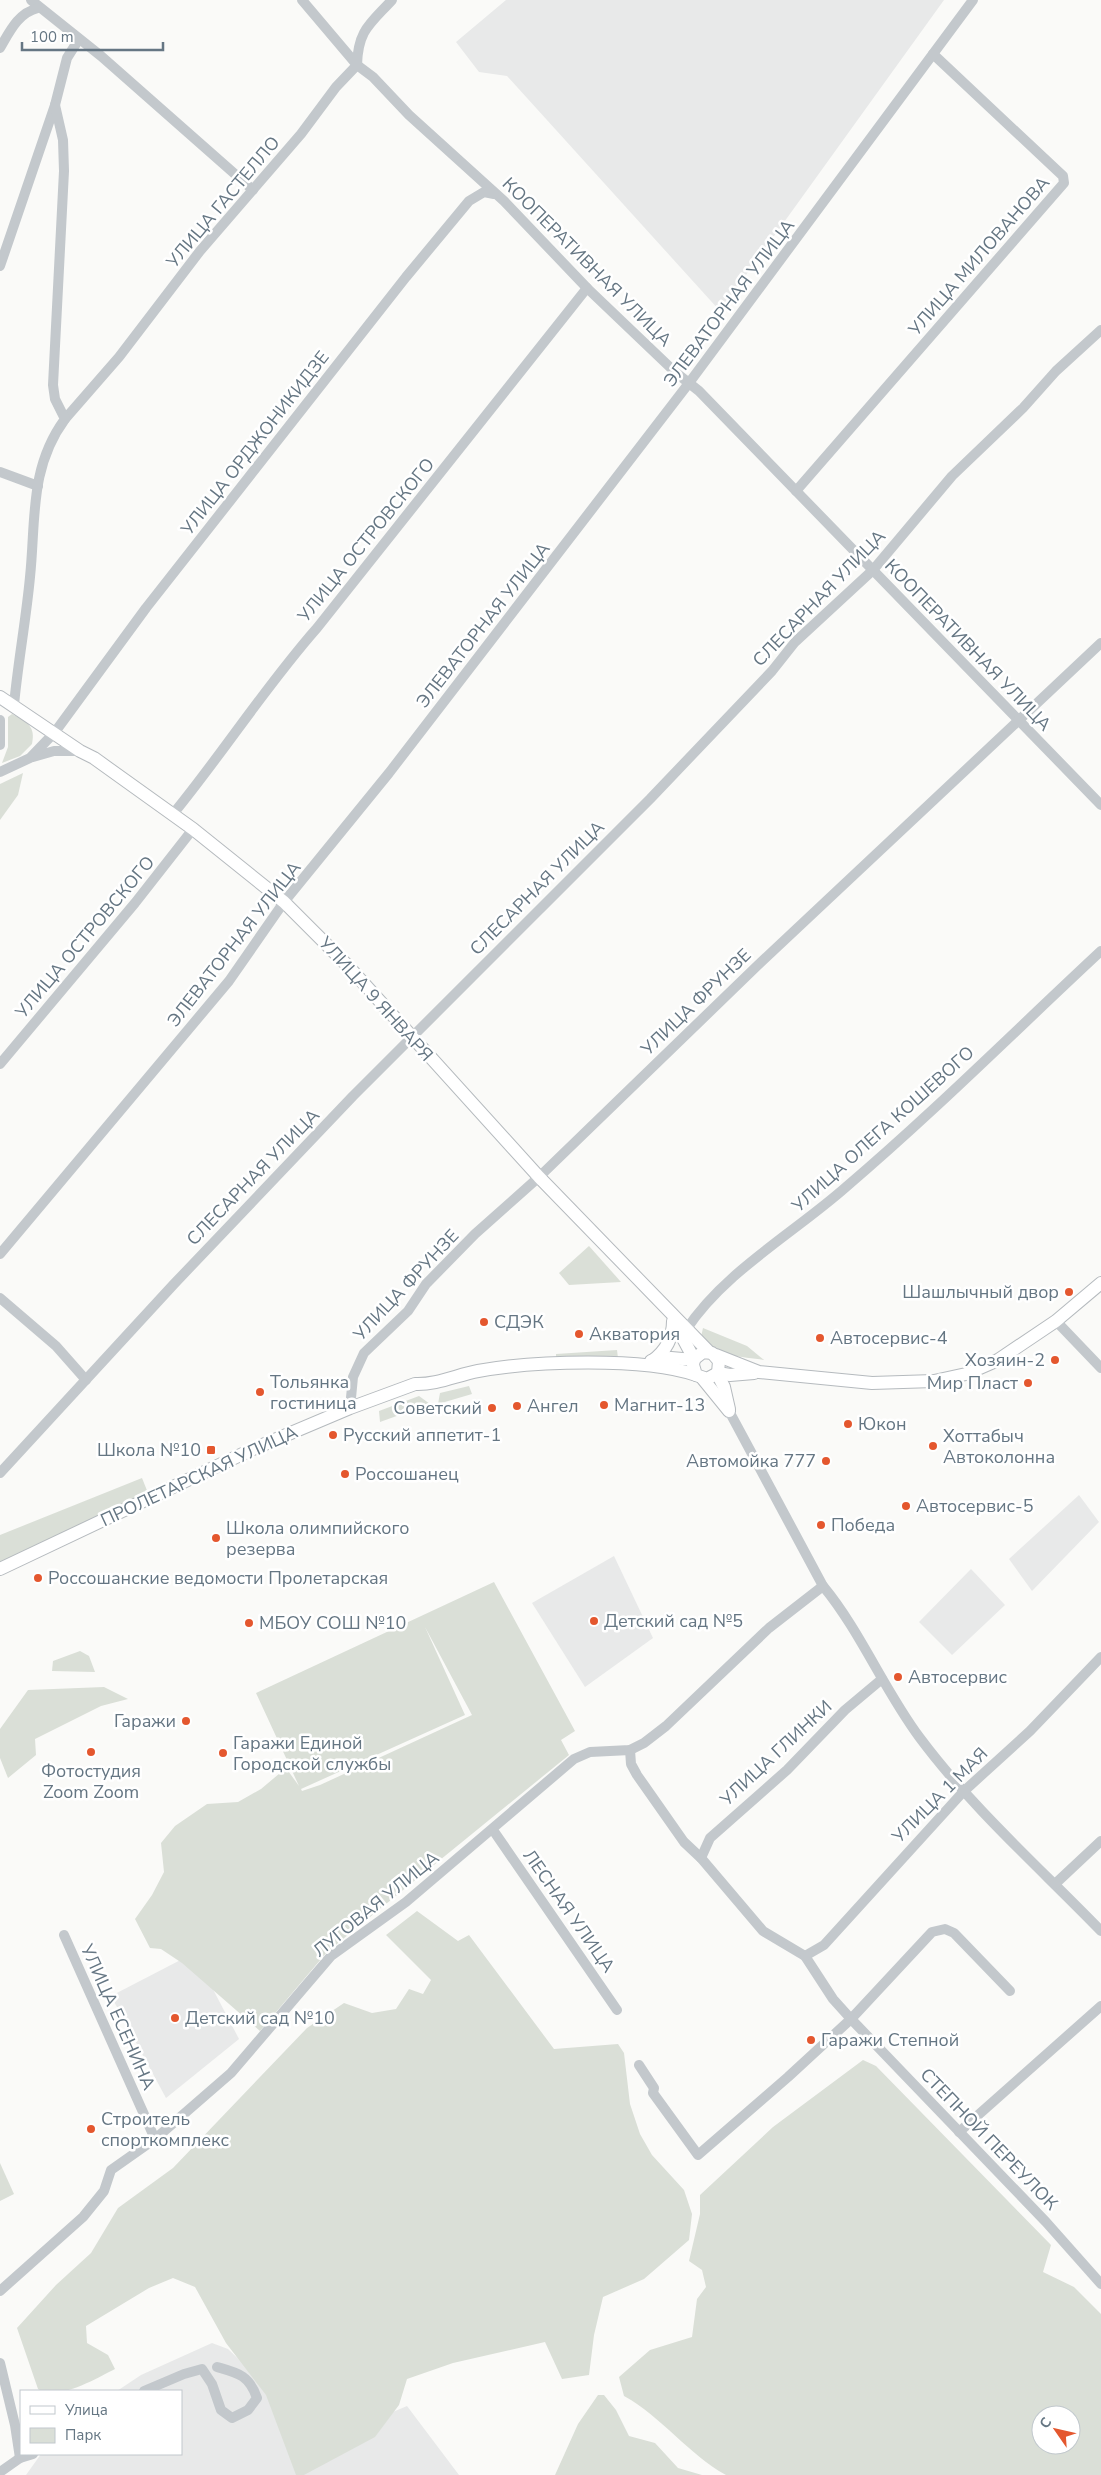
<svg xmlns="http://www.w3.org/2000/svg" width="1101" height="2475" viewBox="0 0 1101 2475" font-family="'Nunito Sans',sans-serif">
  <rect width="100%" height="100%" fill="#fafaf8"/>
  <g fill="#e8e9e9">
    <polygon points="506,0 944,0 720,311 507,76 479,72 456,42"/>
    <polygon points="1079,1495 1099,1522 1032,1591 1009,1559"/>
    <polygon points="614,1556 653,1638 585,1687 532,1603"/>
    <polygon points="971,1569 1005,1605 952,1655 919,1622"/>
    <polygon points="194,1953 239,2039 166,2098 111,1996"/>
    <polygon points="212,2343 228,2349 288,2407 329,2439 407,2406 459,2475 26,2475 41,2454 181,2454 181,2391 117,2391 141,2375"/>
  </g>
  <g fill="#dadfd7" fill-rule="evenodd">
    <path d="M12 714C27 722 36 726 32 744L20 756 2 763 8 747V717Z"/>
    <polygon points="23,773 18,795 0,820 0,784"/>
    <polygon points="589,1246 621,1282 569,1285 559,1273"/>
    <path d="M703 1328 747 1346 764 1360C742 1356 715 1358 701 1337Z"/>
    <polygon points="617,1350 618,1358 556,1362 556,1354"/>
    <polygon points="469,1386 472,1394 438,1404 440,1393"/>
    <polygon points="419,1396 430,1404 380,1422 379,1411"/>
    <polygon points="142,1478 148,1493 0,1565 0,1535"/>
    <path d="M494 1582 575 1731 561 1740 569 1755 327 1952 260 2031 182 1963 161 1949 150 1948 135 1919 152 1895 164 1872 161 1843 175 1826 207 1804 238 1802 261 1789 286 1768 299 1786 256 1693ZM425 1627 472 1715 320 1785 302 1791 301 1789 465 1715Z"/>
    <polygon points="80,1651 89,1656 95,1672 52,1671 53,1661"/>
    <polygon points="104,1687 128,1699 101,1706 35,1739 36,1755 8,1778 0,1758 0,1729 28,1690"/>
    <path d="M417 1911 458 1941 469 1935 554 2049 618 2044 624 2053 630 2104 640 2134 652 2155 684 2190 692 2214 689 2240 644 2279 603 2297 594 2335 589 2375 562 2379 545 2342 453 2363 407 2379 399 2405 375 2437 304 2475H296L266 2395 226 2343 195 2287 173 2278 149 2288 86 2326 87 2343 108 2355 115 2369C97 2378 57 2402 38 2389L17 2328 56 2285 91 2253 118 2208 173 2168 307 2028 344 2003 372 2013 396 2009 409 1989 423 1994 431 1980 386 1935Z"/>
    <path d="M863 2060 876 2066 1051 2245 1043 2272 1074 2287 1101 2314V2475H726C688 2454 662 2417 624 2396L619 2377 650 2350 692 2337 697 2299 706 2287 702 2270 689 2261 700 2214V2195L773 2127ZM1041 2415H1071V2445H1041Z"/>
    <polygon points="0,2163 14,2194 0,2201"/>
    <polygon points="598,2395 604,2395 616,2410 629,2436 655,2443 678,2468 702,2475 555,2475 578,2424"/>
  </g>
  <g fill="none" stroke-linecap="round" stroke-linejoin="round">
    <defs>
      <g id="major">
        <polyline points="0,697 80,751 94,758 193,829 284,902 348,966 539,1177 709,1352"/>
        <polyline points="678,1329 694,1359 693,1365 696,1375 707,1379 718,1373 719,1361 712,1353 703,1352 694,1359"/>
        <polyline points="716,1355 759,1372 872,1383 934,1381 966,1374 998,1360 1056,1321 1101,1283"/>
        <polyline points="651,1361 671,1358 694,1360"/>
        <path d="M652 1361C666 1351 673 1338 673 1321"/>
        <polyline points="717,1373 724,1387 729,1409"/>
        <polyline points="718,1373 730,1375 754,1373"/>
        <polyline points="703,1379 729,1411"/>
        <path d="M0 1569 253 1449 350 1408 415 1384C436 1385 457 1375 478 1371 533 1361 644 1357 696 1375"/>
      </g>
    </defs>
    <use href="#major" stroke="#b5babe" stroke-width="14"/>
    <g stroke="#c3c8cc" stroke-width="10">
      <polyline points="31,0 101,56 253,190"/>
      <polyline points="302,0 357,65 373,77 409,115 504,201 587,288 675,372 699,391 1101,805"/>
      <path d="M0 48C10 31 18 13 38 8"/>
      <polyline points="0,266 55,105 67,58 79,39"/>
      <path d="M65 419 119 357 200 251 301 134 336 87 357 65C358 30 370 24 392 0"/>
      <polyline points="0,472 38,486"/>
      <polyline points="796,491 1064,183 1063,176 933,54"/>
      <path d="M14 705C18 662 26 620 30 577 36 520 29 468 65 419L55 399 53 385 64 171 63 140 55 105"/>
      <polyline points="0,720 0,745"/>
      <polyline points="33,757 54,751 80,751"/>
      <polyline points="0,772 30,758 55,732 146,608 406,277 469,201 484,192 494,194"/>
      <path d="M173 814C223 753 265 687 317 628L587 288"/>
      <polyline points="0,1064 135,903 193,829"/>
      <polyline points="0,1254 229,981 284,902 389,773 689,383 973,0"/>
      <polyline points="0,1298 56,1346 86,1380"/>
      <polyline points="1056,1321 1101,1368"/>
      <path d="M686 1330C724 1272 794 1233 846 1187 934 1112 1016 1030 1101 951"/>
      <polyline points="350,1408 353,1377 364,1353 408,1311 426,1284 475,1234 539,1177 758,965 1101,643"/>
      <path d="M729 1411 823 1586C861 1632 884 1690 920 1738 973 1809 1040 1868 1101 1931"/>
      <polyline points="0,1473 174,1284 353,1096 650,799 772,671 795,642 873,570 952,476 1023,408 1056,371 1101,330"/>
      <polyline points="630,1750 631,1764 637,1775 684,1842 701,1858 763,1931 805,1956 833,1999 851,2019 788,2077 698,2155 653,2093 654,2088 639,2065"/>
      <polyline points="493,1830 617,2010"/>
      <polyline points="701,1858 710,1838 787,1770 845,1710 882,1679"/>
      <polyline points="1055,1884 1101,1841"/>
      <polyline points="64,1935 155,2139"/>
      <polyline points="805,1956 824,1945 963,1792 1030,1731 1101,1657"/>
      <polyline points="1010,1991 954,1933 945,1929 932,1932 851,2019 1046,2222 1101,2284"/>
      <polyline points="959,2132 1101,2006"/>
      <polyline points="0,2291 83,2217 104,2191 111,2170 155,2139 231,2073 331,1956 406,1902 574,1759 590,1752 630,1750 644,1743 666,1726 769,1628 823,1586"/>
      <polyline points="0,2363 15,2425 20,2458"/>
      <path d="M144 2391 184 2374 202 2369 212 2384 221 2410 232 2418 248 2410 257 2398C249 2375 238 2373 217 2367"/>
      <polyline points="0,2472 20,2458 33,2454"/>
    </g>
    <use href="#major" stroke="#fff" stroke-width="12"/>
  </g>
  <g fill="#e4572e" stroke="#fff" stroke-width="2">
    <circle cx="1069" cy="1292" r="5"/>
    <circle cx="484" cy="1322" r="5"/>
    <circle cx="579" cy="1334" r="5"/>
    <circle cx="820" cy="1338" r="5"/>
    <circle cx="1055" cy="1360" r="5"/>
    <circle cx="1028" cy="1383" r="5"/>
    <circle cx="260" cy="1392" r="5"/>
    <circle cx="604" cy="1405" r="5"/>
    <circle cx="517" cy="1406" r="5"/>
    <circle cx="492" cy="1408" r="5"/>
    <circle cx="848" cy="1424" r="5"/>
    <circle cx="333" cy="1435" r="5"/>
    <circle cx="933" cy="1446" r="5"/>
    <rect x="206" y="1445" width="10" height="10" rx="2.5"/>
    <circle cx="826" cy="1461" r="5"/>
    <circle cx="345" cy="1474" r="5"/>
    <circle cx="906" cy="1506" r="5"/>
    <circle cx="821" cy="1525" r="5"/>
    <circle cx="216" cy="1538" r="5"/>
    <circle cx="38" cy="1578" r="5"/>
    <circle cx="594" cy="1621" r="5"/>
    <circle cx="249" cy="1623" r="5"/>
    <circle cx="898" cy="1677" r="5"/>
    <circle cx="186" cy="1721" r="5"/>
    <circle cx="91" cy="1752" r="5"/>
    <circle cx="223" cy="1753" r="5"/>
    <circle cx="175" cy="2018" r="5"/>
    <circle cx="811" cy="2040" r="5"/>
    <circle cx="91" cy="2129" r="5"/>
  </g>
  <g text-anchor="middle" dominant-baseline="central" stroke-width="5" stroke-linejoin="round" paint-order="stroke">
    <g font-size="18" fill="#657683" stroke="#fff">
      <text transform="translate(223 202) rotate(-50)">УЛИЦА ГАСТЕЛЛО</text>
      <text transform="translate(979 256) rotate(-49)">УЛИЦА МИЛОВАНОВА</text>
      <text transform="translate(587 262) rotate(45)">КООПЕРАТИВНАЯ УЛИЦА</text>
      <text transform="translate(729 303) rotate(-53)">ЭЛЕВАТОРНАЯ УЛИЦА</text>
      <text transform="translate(255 443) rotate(-52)">УЛИЦА ОРДЖОНИКИДЗЕ</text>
      <text transform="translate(366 540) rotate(-51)">УЛИЦА ОСТРОВСКОГО</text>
      <text transform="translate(819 598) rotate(-46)">СЛЕСАРНАЯ УЛИЦА</text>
      <text transform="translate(483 625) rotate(-52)">ЭЛЕВАТОРНАЯ УЛИЦА</text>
      <text transform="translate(968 645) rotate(46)">КООПЕРАТИВНАЯ УЛИЦА</text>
      <text transform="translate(537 888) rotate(-45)">СЛЕСАРНАЯ УЛИЦА</text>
      <text transform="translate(85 937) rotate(-50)">УЛИЦА ОСТРОВСКОГО</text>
      <text transform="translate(234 944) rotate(-52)">ЭЛЕВАТОРНАЯ УЛИЦА</text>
      <text transform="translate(376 999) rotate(48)">УЛИЦА 9 ЯНВАРЯ</text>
      <text transform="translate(696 1002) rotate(-44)">УЛИЦА ФРУНЗЕ</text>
      <text transform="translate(883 1129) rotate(-42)">УЛИЦА ОЛЕГА КОШЕВОГО</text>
      <text transform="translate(253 1177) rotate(-46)">СЛЕСАРНАЯ УЛИЦА</text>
      <text transform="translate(406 1285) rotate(-47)">УЛИЦА ФРУНЗЕ</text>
      <text transform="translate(199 1476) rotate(-25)">ПРОЛЕТАРСКАЯ УЛИЦА</text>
      <text transform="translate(776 1753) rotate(-43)">УЛИЦА ГЛИНКИ</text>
      <text transform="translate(940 1795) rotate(-45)">УЛИЦА 1 МАЯ</text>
      <text transform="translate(376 1904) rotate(-39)">ЛУГОВАЯ УЛИЦА</text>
      <text transform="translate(569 1911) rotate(55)">ЛЕСНАЯ УЛИЦА</text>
      <text transform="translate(118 2017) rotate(66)">УЛИЦА ЕСЕНИНА</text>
      <text transform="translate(989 2139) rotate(46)">СТЕПНОЙ ПЕРЕУЛОК</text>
    </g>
    <g font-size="18" fill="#657683" stroke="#fff" text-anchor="start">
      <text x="1059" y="1292" text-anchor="end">Шашлычный двор</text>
      <text x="494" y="1322">СДЭК</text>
      <text x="589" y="1334">Акватория</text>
      <text x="830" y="1338">Автосервис-4</text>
      <text x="1045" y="1360" text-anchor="end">Хозяин-2</text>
      <text x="270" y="1382">Тольянка<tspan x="270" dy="21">гостиница</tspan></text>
      <text x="1018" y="1383" text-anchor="end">Мир Пласт</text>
      <text x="614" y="1405">Магнит-13</text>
      <text x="527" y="1406">Ангел</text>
      <text x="482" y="1408" text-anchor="end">Советский</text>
      <text x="858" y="1424">Юкон</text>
      <text x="343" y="1435">Русский аппетит-1</text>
      <text x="943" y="1436">Хоттабыч<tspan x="943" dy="21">Автоколонна</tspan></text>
      <text x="201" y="1450" text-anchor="end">Школа №10</text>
      <text x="816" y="1461" text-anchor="end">Автомойка 777</text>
      <text x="355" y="1474">Россошанец</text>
      <text x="916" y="1506">Автосервис-5</text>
      <text x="831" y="1525">Победа</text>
      <text x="226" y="1528">Школа олимпийского<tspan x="226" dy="21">резерва</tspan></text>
      <text x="48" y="1578">Россошанские ведомости Пролетарская</text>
      <text x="604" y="1621">Детский сад №5</text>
      <text x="259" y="1623">МБОУ СОШ №10</text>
      <text x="908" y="1677">Автосервис</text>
      <text x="176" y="1721" text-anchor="end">Гаражи</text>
      <text x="233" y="1743">Гаражи Единой<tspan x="233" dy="21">Городской службы</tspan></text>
      <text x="91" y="1771" text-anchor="middle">Фотостудия<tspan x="91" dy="21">Zoom Zoom</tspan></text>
      <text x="185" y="2018">Детский сад №10</text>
      <text x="821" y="2040">Гаражи Степной</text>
      <text x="101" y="2119">Строитель<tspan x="101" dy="21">спорткомплекс</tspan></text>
    </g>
  </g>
  <rect x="20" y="2390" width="162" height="65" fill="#ffffff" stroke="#c1c8cd"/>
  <rect x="30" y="2406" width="25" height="8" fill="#ffffff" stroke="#c1c8cd"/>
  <text x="65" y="2415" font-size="15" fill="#657683">Улица</text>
  <rect x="30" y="2428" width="25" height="15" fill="#dadfd7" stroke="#c1c8cd"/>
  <text x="65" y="2440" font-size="15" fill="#657683">Парк</text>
  <g transform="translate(1056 2430) rotate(304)"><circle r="24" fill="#ffffff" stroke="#c1c8cd"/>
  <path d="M0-4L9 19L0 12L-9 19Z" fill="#e4572e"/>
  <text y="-8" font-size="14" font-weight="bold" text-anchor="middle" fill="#657683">С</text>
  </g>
  <path d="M22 42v8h141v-8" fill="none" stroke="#657683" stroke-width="2.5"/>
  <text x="30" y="42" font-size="15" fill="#657683" stroke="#ffffff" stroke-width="4" paint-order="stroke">100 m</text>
</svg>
